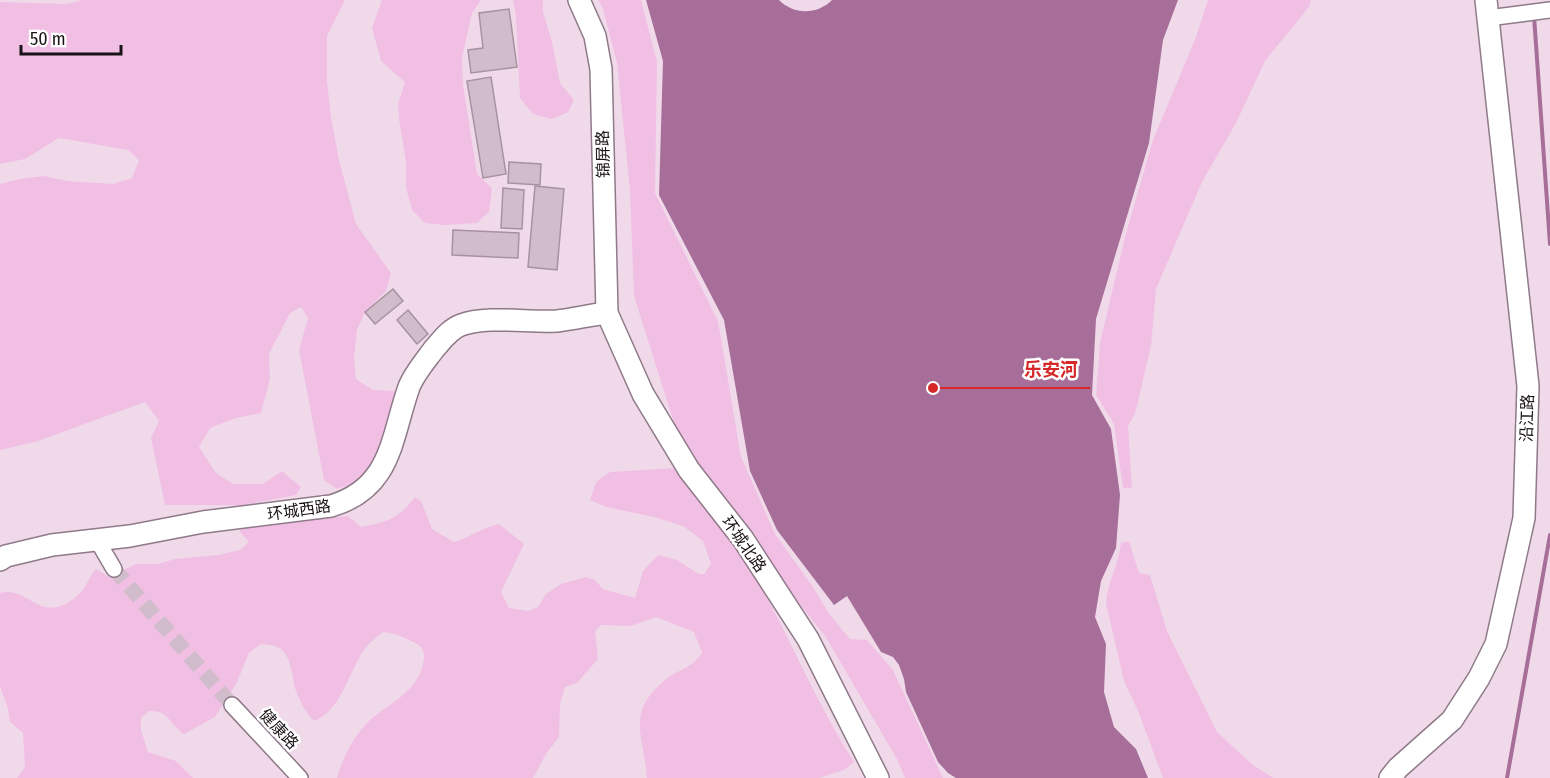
<svg xmlns="http://www.w3.org/2000/svg" width="1550" height="778" viewBox="0 0 1550 778" font-family="'Fira Sans Condensed','Noto Sans SC',sans-serif">
  <rect width="100%" height="100%" fill="#f0daea"/>
  <g fill="#f1bfe4">
    <polygon points="82,0 345,0 327,36 327,81 331,117 339,160 356,224 391,273 386,291 365,312 357,330 354,357 356,379 373,390 395,391 397,410 371,466 352,484 337,489 324,480 299,350 308,318 301,307 290,313 269,354 270,379 261,413 236,418 210,428 199,447 216,473 233,484 263,484 282,471 301,487 296,495 244,505 165,505 151,438 159,421 145,402 35,442 0,450 0,184 19,179 44,176 67,181 113,184 132,178 139,160 128,150 59,138 25,159 0,164 0,2 67,4"/>
    <polygon points="382,0 481,0 472,13 462,58 463,85 477,174 492,188 489,212 477,223 444,225 425,223 412,210 406,188 406,162 399,119 398,104 405,82 381,61 372,28"/>
    <polygon points="513,0 543,0 543,12 552,42 560,83 574,100 568,112 552,119 533,114 520,98 516,17"/>
    <polygon points="598,0 641,0 657,62 655,193 718,321 741,457 775,534 811,584 830,615 850,639 867,640 893,670 943,778 905,778 897,759 825,636 779,578 679,439 634,296 630,190 617,63 603,9"/>
    <polygon points="1208,0 1311,0 1309,7 1265,61 1236,123 1202,182 1156,289 1151,346 1135,414 1128,426 1132,488 1123,488 1114,424 1096,395 1100,343 1125,237 1153,140 1196,37"/>
    <path d="M677 468 687 479C709 511 735 542 755 576 790 637 816 703 854 762L844 770 819 778H647C644 736 625 713 665 680 679 668 689 671 702 653L694 632 656 617 631 626 601 625 595 631 598 659 577 683 565 687 560 704 559 737 546 754 533 778H337C342 759 353 737 368 722 388 703 416 694 423 664 425 655 425 649 417 644 405 638 396 633 383 632 378 636 372 640 368 645 349 667 344 709 314 721 305 712 299 700 295 688 292 677 292 661 283 651 278 645 269 645 261 644L249 653 237 682 215 717 184 734C168 724 170 710 149 711L141 718V730L148 752 176 761 193 778H17L25 767 23 733 10 722 8 709 0 686V593C29 585 40 627 77 596 86 588 88 578 96 569L109 577 136 564H158L175 559 218 555 240 550 249 542 240 532 242 526 348 516 361 527C387 522 398 519 415 497L421 501 432 529 454 542C470 537 483 527 499 524L524 544 501 592 509 608 528 611 538 607 546 594 561 584 586 577 595 580 603 589 635 598 643 571 658 555 677 560 699 574H704L711 564 703 541 683 526 654 517 606 507 590 500 596 482 610 472Z"/>
    <path d="M1129 541 1139 573 1150 575 1167 631 1217 732 1253 765 1273 778H1163L1138 711 1124 681 1106 604C1107 582 1119 565 1121 543Z"/>
  </g>
  <path fill="#a66e99" d="M646 0H779C794 15 817 15 832 0H1178L1163 40 1149 143 1096 319 1092 395 1111 429 1120 495 1116 548 1101 581 1095 617 1106 644 1104 692 1114 727 1136 749 1148 778H956L948 773 938 762 906 692 904 679 899 665 893 657 881 652 847 596 834 605 777 530 750 471 724 320 659 195 663 61Z"/>
  <g fill="none" stroke-linecap="round" stroke-linejoin="round">
    <g stroke="#a66e99" stroke-width="4">
      <polyline points="1534,16 1550,244"/>
      <polyline points="1507,778 1550,535"/>
    </g>
  </g>
  <g fill="#d1bccb" stroke="#a692a1" stroke-width="1.5">
    <polygon points="509,9 517,67 471,73 468,50 483,48 479,13"/>
    <polygon points="491,77 506,174 483,178 467,81"/>
    <polygon points="509,162 541,164 540,185 508,183"/>
    <polygon points="535,186 564,189 557,270 528,267"/>
    <polygon points="503,188 524,190 522,229 501,228"/>
    <polygon points="453,230 519,233 518,258 452,255"/>
    <polygon points="393,289 403,301 375,324 365,312"/>
    <polygon points="408,310 428,334 417,344 397,320"/>
  </g>
  <g fill="none" stroke-linecap="round" stroke-linejoin="round">
    <polyline stroke="#d0bcca" stroke-width="15" stroke-dasharray="15 8" stroke-linecap="butt" points="114,569 232,705"/>
    <defs>
      <g id="street">
        <polyline points="1488,18 1550,10"/>
        <polyline points="97,540 114,569"/>
        <polyline points="232,705 300,778"/>
      </g>
      <g id="secondary">
        <polyline points="579,0 595,36 601,69 607,313 643,394 689,470 743,539 808,639 878,778"/>
        <path d="M0 560 6 556 52 545 130 536 203 522 331 506C392 488 391 438 409 387 414 374 426 360 434 349 442 340 450 329 461 325 487 315 529 323 557 321 574 319 590 315 607 313"/>
        <polyline points="1390,778 1398,768 1452,720 1479,678 1496,644 1524,518 1528,386 1486,0"/>
      </g>
    </defs>
    <use href="#street" stroke="#8e7a88" stroke-width="18"/>
    <use href="#secondary" stroke="#8e7a88" stroke-width="24"/>
    <use href="#street" stroke="#fff" stroke-width="15"/>
    <use href="#secondary" stroke="#fff" stroke-width="21"/>
  </g>
  <g text-anchor="middle" dominant-baseline="central" stroke-width="5" stroke-linejoin="round" paint-order="stroke">
    <g font-size="16" fill="#191217" stroke="#fff">
      <text transform="translate(603 154) rotate(-91)">锦屏路</text>
      <text transform="translate(1527 418) rotate(-88)">沿江路</text>
      <text transform="translate(299 510) rotate(-8)">环城西路</text>
      <text transform="translate(744 544) rotate(55)">环城北路</text>
      <text transform="translate(279 729) rotate(47)">健康路</text>
    </g>
  </g>
  <path fill="none" stroke="#d62828" stroke-width="2" d="M933 388L1012 388H1090"/>
  <circle fill="#d62828" stroke="#fff" stroke-width="2" cx="933" cy="388" r="6"/>
  <g font-size="18" text-anchor="middle" font-weight="bold" fill="#d62828" stroke="#fff" stroke-width="5" stroke-linejoin="round" paint-order="stroke">
    <text x="1051" y="376">乐安河</text>
  </g>
  <path d="M21 45v9h100v-9" fill="none" stroke="#191217" stroke-width="3"/>
  <text x="30" y="45" font-size="18" fill="#191217" stroke="#ffffff" stroke-width="4.5" paint-order="stroke">50 m</text>
</svg>
